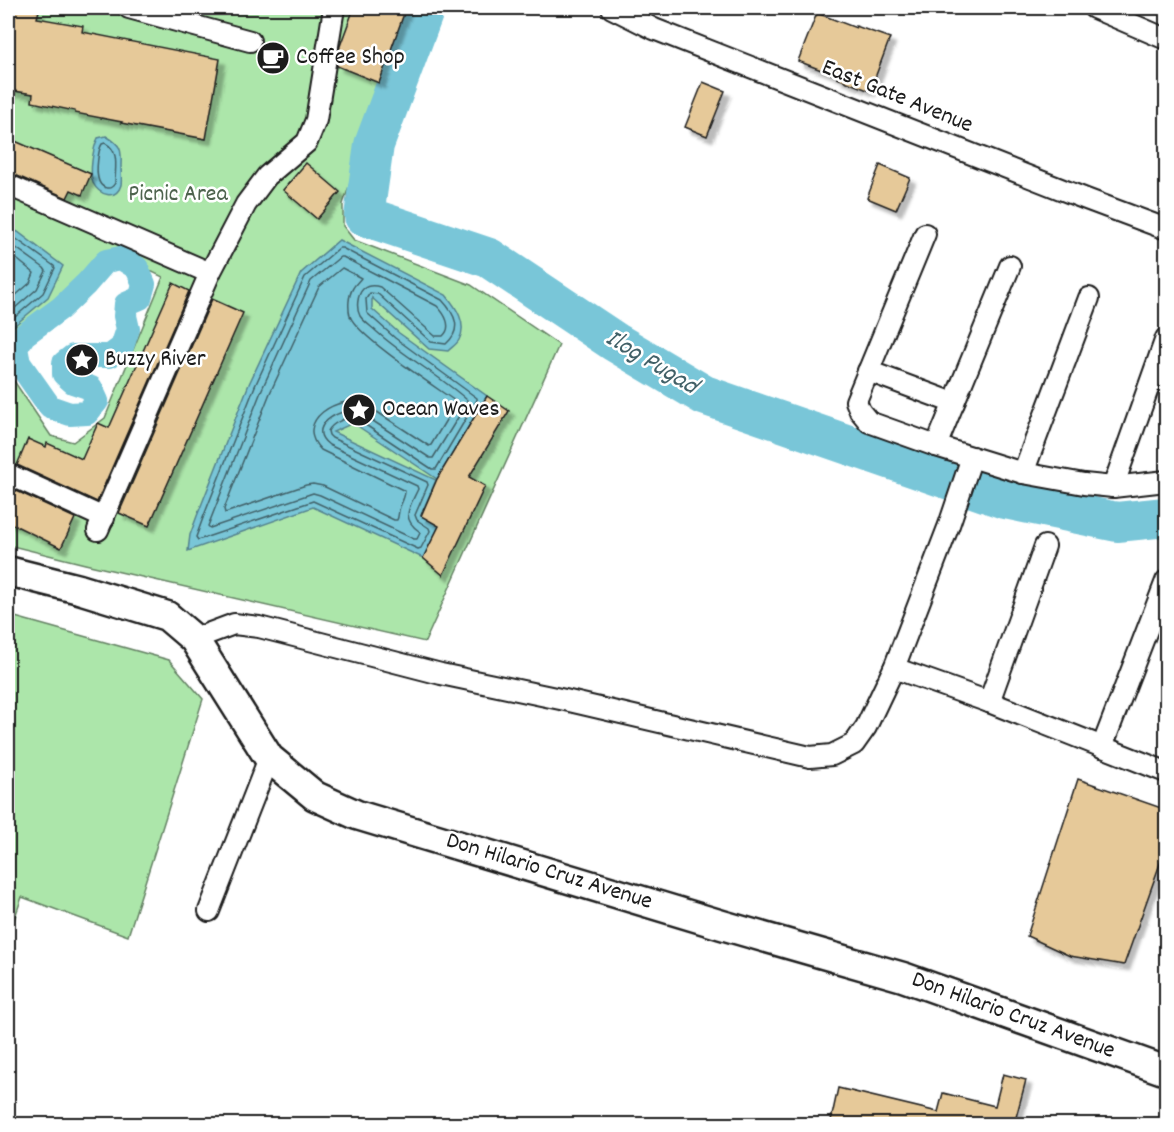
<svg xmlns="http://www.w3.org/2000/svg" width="1174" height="1132" viewBox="0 0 1174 1132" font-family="Dekko,sans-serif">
  <defs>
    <filter id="shadow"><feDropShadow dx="5.5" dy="5.5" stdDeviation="1.5" flood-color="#0004"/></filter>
  </defs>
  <rect width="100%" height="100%" fill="#fff"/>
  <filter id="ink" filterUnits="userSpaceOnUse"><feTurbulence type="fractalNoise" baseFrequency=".0167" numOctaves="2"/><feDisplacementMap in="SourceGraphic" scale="12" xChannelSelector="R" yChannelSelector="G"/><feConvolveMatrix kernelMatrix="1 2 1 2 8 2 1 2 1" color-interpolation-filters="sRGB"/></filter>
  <g filter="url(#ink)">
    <g fill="#ace6aa" stroke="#648163" stroke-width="1.5">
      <polygon points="8,8 409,8 343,204 343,226 354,240 471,285 559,345 425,642 85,564 8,545 8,372 51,436 73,442 105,418 163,277 109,251 59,307 8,348"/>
      <polygon points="8,615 169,660 203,699 128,936 22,897 8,937"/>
    </g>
    <g fill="#79c6d8" stroke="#54828d" stroke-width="1.5">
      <path d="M106 136C121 145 122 149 121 166 121 172 122 179 121 185 116 201 99 195 93 183 89 172 93 148 98 138Z"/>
      <polygon points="8,228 18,232 63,266 48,297 8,331"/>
      <path d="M339 240 446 295C456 307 468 324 459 340 457 344 451 348 448 351L429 349 372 298V309L399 333 487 396 437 479 353 423 333 432 436 480 421 515 439 526 423 558 313 507 188 551 190 535 197 516 249 384 301 273Z"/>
    </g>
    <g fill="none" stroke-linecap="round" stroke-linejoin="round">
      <g stroke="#416067" stroke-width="1.5">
        <path d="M105 143C120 151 115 167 115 183 110 192 100 188 98 178 96 170 98 150 102 144Z"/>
        <polyline points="8,234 15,238 54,266 55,268 43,293 8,323"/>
        <polyline points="8,242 44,268 46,271 37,289 8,314"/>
        <path d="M339 248H342L442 300C455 314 463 329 446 344L431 342 378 294 370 293 366 299 367 313 395 338 477 398V400L436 469H432L355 418C346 417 332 423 328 431L329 435 332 438 427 482 428 485 415 515 417 520 429 528 430 531 421 548 418 549 313 501 198 540 196 537 203 518 255 386 305 277Z"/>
        <polyline points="8,252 34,273 30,283 8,302"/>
        <path d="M340 257H343L437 306C445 314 453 327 443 336H435L380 287C374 285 368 285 363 289 357 295 356 309 360 316 364 322 372 327 377 332 405 357 439 375 467 400V403L433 458H430L356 410C339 409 305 427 329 445L417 486 418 489C410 506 400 518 419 531L420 533 417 539H414L320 495 313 493 210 528 208 526 210 521 262 389 311 281Z"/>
        <path d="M342 268 361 278C359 281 355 284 353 288 348 296 348 308 350 316 357 336 434 386 455 401V405L431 445 429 446 365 404C340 393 292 421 321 450L405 491C405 497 402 501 400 507 398 512 399 516 397 520H394L323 486 313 484 306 485 225 513 224 509 270 393 319 287Z"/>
      </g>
      <polygon stroke="#79c6d8" stroke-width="24" points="121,258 137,268 144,284 140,298 126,304 125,316 128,329 122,347 110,356 73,356 64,363 64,374 73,382 91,388 97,401 87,413 70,414 50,407 19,363 16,348 24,335 61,308 86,284 106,261"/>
      <polyline stroke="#79c6d8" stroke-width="40" points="425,8 374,145 364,216 489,258 615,342 704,395 1005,499 1117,522 1166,517"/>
    </g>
    <g fill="#e6c999" stroke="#1c1c1c" stroke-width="1.5" filter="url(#shadow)">
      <polygon points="8,8 18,8 39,11 37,18 83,26 82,32 220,59 206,139 121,123 122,122 75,113 75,111 32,102 33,94 8,90"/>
      <polygon points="354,8 406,8 379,83 337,66 340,46"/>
      <polygon points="817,13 856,28 856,26 890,38 870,91 837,78 837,76 798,61"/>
      <polygon points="703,82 725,91 707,136 685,127"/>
      <polygon points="8,138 91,174 82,195 71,190 67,198 13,174 8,173"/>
      <polygon points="306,163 340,192 317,219 283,190"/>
      <polygon points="880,165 910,178 896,210 867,198"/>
      <polygon points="173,283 189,291 97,502 17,465 28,439 46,447 47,443 82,459 98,423 109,428"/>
      <polygon points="212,299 243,313 149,526 119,513"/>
      <polygon points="487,396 509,411 469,477 485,486 443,575 423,558 439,526 421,516 437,479"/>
      <polygon points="8,487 75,518 61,548 8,522"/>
      <polygon points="1078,779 1167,810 1167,844 1124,965 1070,956 1027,936"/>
      <polygon points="1003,1074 1026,1080 1014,1125 830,1125 838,1088 938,1112 943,1093 995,1106"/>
    </g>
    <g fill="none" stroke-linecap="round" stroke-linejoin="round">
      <defs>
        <g id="street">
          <polyline points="129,8 250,41"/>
          <polyline points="612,8 654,29 1086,199 1166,229"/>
          <polyline points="1094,8 1166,39"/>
          <polyline points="8,185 210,273"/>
          <polyline points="925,234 856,401 860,411 869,422 936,446 1023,473 1084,484 1113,487 1166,481"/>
          <polyline points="868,371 954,403"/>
          <polyline points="936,446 1010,266"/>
          <polyline points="1023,473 1089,298"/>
          <polyline points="8,474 104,518"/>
          <polyline points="1113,487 1166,338"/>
          <polyline points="98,530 210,273 246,204 267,176 307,142 316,120 334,8"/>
          <polyline points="194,639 234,624 259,627 441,674 565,700 810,757 832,755 854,744 866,727 894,668 949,525 972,457"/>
          <polyline points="894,668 989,702 1166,772"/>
          <polyline points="989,702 1045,546"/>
          <polyline points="1102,747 1166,581"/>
          <polyline points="209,911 269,758"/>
        </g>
        <polyline id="secondary" points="8,571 79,589 167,616 194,639 269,758 315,796 357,815 722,925 903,977 1166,1071"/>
      </defs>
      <use href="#street" stroke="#1c1c1c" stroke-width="24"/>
      <use href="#secondary" stroke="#1c1c1c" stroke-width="33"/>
      <use href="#street" stroke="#fff" stroke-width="20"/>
      <use href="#secondary" stroke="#fff" stroke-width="28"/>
    </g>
  </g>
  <defs>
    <symbol id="cafe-disc" viewBox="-11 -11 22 22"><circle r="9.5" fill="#1c1c1c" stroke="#fff"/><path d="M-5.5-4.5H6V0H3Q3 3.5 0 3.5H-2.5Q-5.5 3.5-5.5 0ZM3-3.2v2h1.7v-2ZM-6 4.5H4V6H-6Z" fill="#fff"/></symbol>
    <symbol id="sight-disc" viewBox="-11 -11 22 22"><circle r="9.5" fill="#1c1c1c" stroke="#fff"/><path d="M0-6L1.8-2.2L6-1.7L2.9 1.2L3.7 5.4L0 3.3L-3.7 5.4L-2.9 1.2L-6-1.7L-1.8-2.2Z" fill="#fff"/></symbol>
  </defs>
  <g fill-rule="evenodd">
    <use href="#cafe-disc" x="254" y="39" width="38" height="38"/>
    <use href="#sight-disc" x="63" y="341" width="38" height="38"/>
    <use href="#sight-disc" x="340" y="391" width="38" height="38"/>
  </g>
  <g text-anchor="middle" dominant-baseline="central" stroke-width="5" stroke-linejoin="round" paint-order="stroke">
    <g font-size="24" fill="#1c1c1c" stroke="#fff" text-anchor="start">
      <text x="296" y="58">Coffee Shop</text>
      <text x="105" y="360">Buzzy River</text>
      <text x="382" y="410">Ocean Waves</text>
    </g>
    <g font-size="24" fill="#1c1c1c" stroke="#fff">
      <text transform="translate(897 97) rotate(22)">East Gate Avenue</text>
      <text transform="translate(549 872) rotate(17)">Don Hilario Cruz Avenue</text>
      <text transform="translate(1013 1016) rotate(20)">Don Hilario Cruz Avenue</text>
    </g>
    <g font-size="24" fill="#4e634e" stroke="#fff">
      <text x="178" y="195">Picnic Area</text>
    </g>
    <g font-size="26" font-style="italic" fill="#416067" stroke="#fff">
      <text transform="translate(651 363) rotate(31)">Ilog Pugad</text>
    </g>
  </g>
  <rect width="1174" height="1132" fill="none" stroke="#fff" stroke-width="30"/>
  <rect x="15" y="15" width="1144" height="1102" fill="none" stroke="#1c1c1c" stroke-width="2" filter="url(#ink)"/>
</svg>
